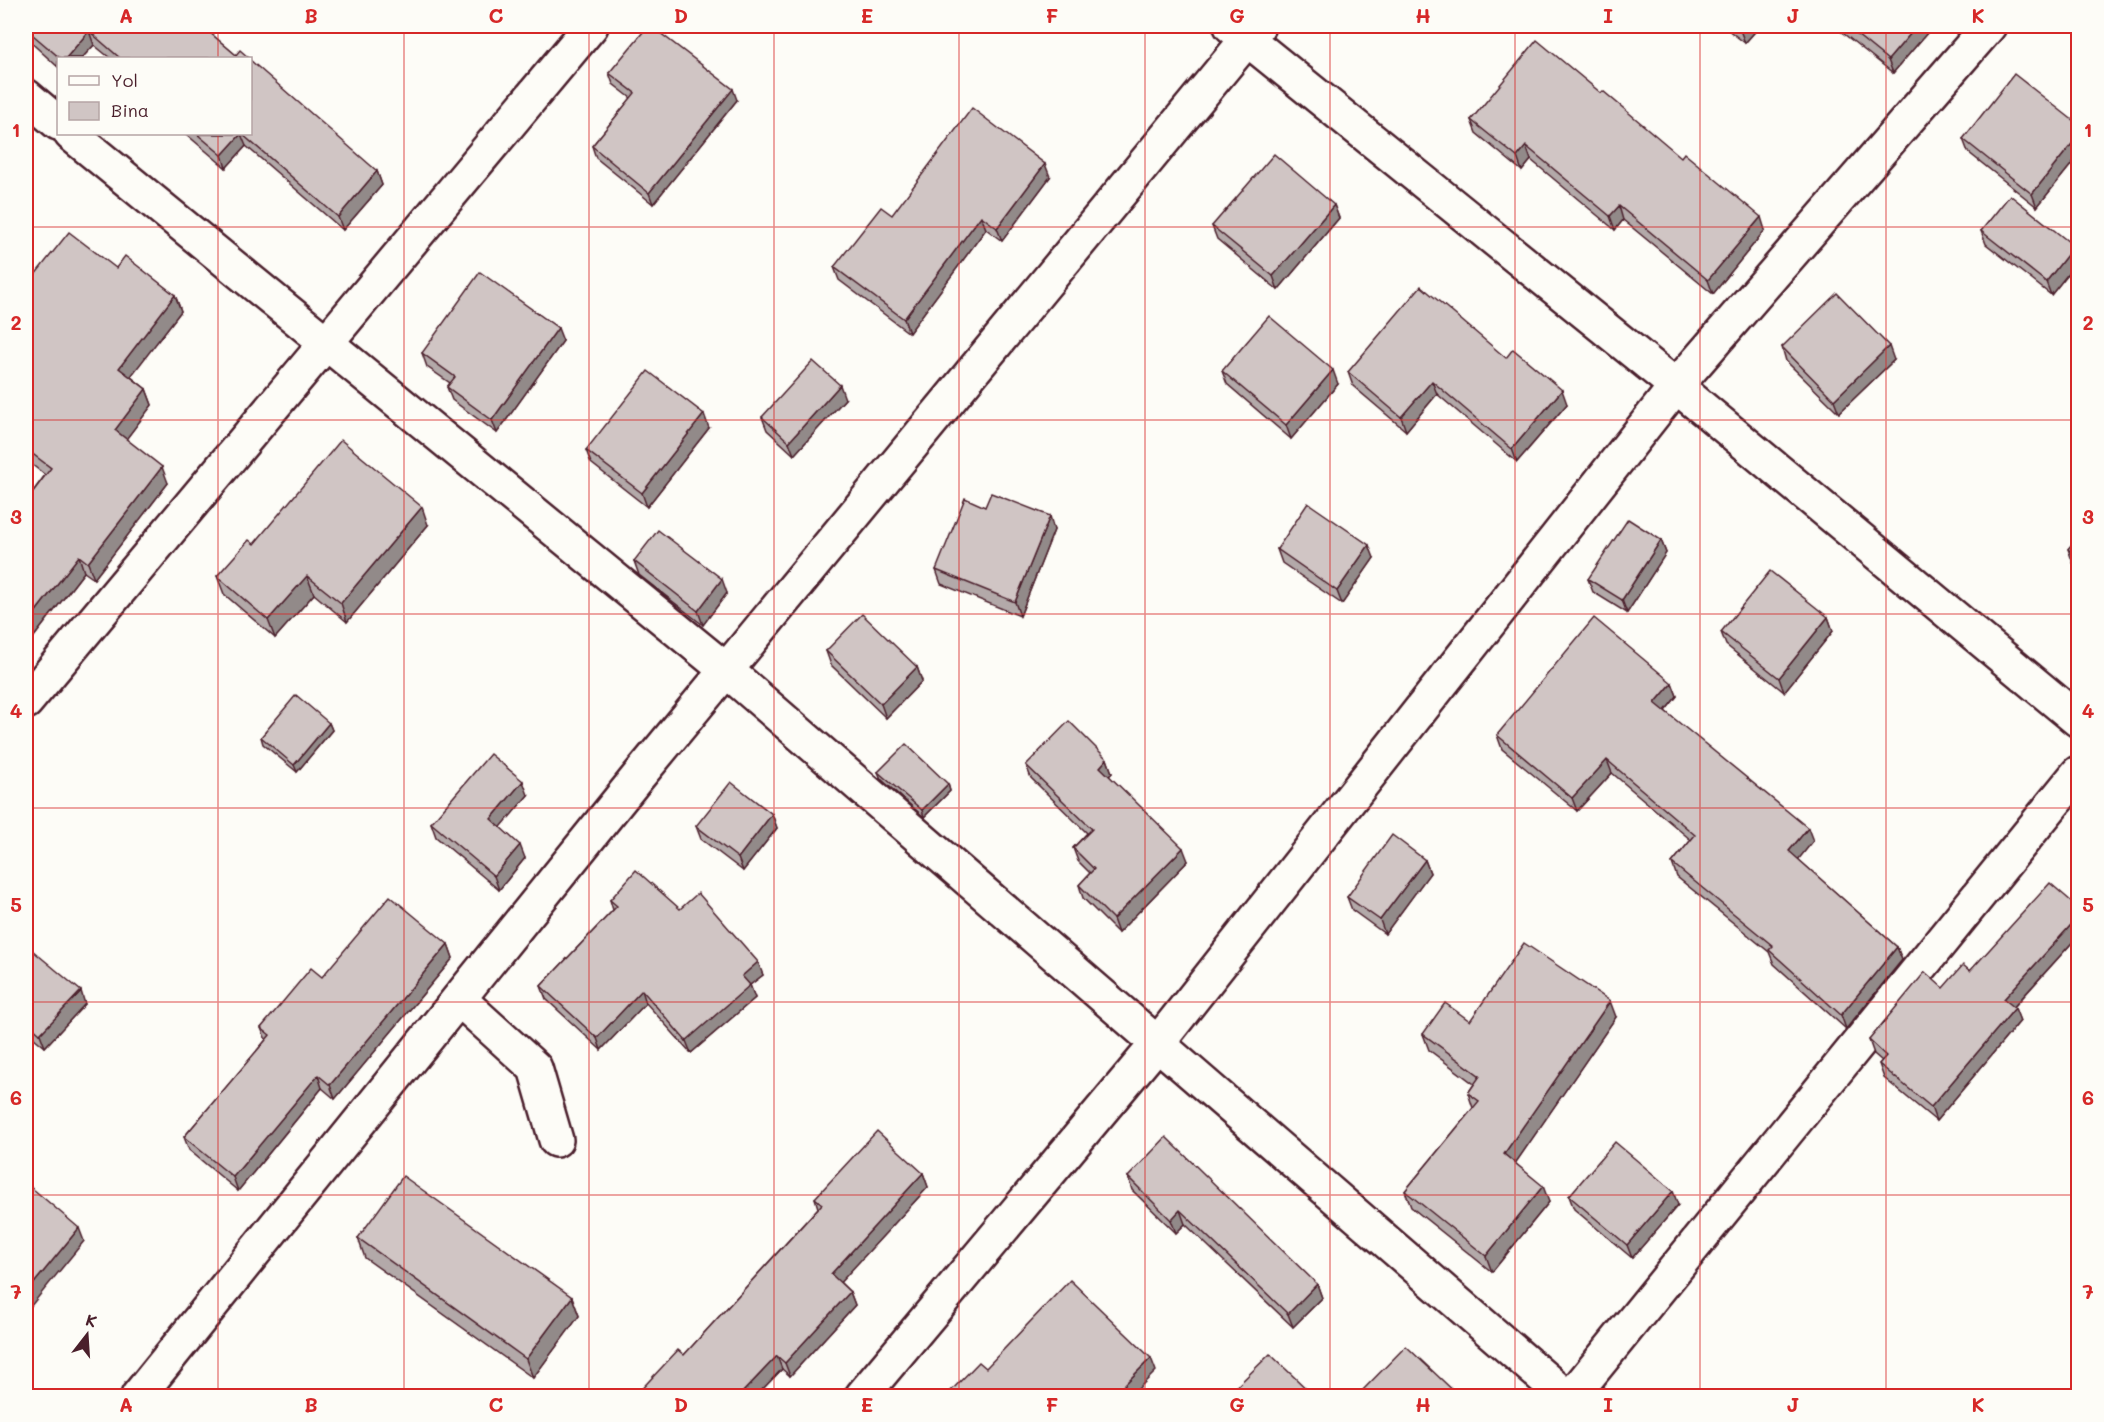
<svg xmlns="http://www.w3.org/2000/svg" width="2104" height="1422" viewBox="0 0 2104 1422" font-family="Mali,sans-serif">
  <rect width="100%" height="100%" fill="#fdfcf7"/>
  <filter id="ink" filterUnits="userSpaceOnUse"><feTurbulence type="fractalNoise" baseFrequency=".0167" numOctaves="2"/><feDisplacementMap in="SourceGraphic" scale="12" xChannelSelector="R" yChannelSelector="G"/><feConvolveMatrix kernelMatrix="1 2 1 2 8 2 1 2 1" color-interpolation-filters="sRGB"/></filter>
  <g filter="url(#ink)">
    <g fill="none" stroke-linecap="round" stroke-linejoin="round">
      <defs>
        <g id="minor">
          <polyline points="1231,26 1676,386 2078,720"/>
          <polyline points="26,96 58,123"/>
          <polyline points="71,134 726,670 1565,1396"/>
          <polyline points="26,702 591,26"/>
          <polyline points="459,999 535,1068 556,1140"/>
          <polyline points="138,1396 637,778 1258,26"/>
          <polyline points="862,1396 1157,1044 1676,386 1989,26"/>
          <polyline points="1572,1396 2078,773"/>
        </g>
      </defs>
      <use href="#minor" stroke="#4a1f2b" stroke-width="38"/>
      <use href="#minor" stroke="#fdfcf7" stroke-width="33"/>
    </g>
    <g fill="#b3a9a9" stroke="#4a1f2b" stroke-width="1.5">
      <polygon points="26,26 202,26 236,55 249,58 110,58 94,45 82,58 58,58 58,67 26,38"/>
      <polygon points="1723,26 1760,26 1745,43"/>
      <polygon points="1834,26 1933,26 1893,73"/>
      <polygon points="609,73 737,100 653,204 596,158 592,146 631,98 613,84"/>
      <polygon points="1471,120 1765,230 1713,294 1623,220 1615,230 1531,160 1522,171 1476,133"/>
      <polygon points="2079,125 2079,155 2037,207 1968,152 1963,139"/>
      <polygon points="186,134 250,134 377,171 382,185 343,230 246,146 226,168"/>
      <polygon points="1050,177 1002,241 986,229 909,333 839,280 834,267 892,215"/>
      <polygon points="1334,205 1339,218 1278,290 1217,239 1212,226"/>
      <polygon points="1981,231 2074,246 2079,257 2079,260 2051,295 1986,244"/>
      <polygon points="116,268 175,295 181,311 130,376 146,389 152,405 126,439 168,483 94,579 84,572 26,647 26,501 45,475 26,460 26,286"/>
      <polygon points="563,341 497,433 452,400 447,387 450,383 427,367 422,353"/>
      <polygon points="1782,347 1894,360 1839,413 1786,361"/>
      <polygon points="1506,358 1567,404 1517,462 1437,394 1406,431 1353,386 1348,372"/>
      <polygon points="1222,371 1338,384 1291,439 1227,384"/>
      <polygon points="845,399 794,455 767,430 762,417"/>
      <polygon points="709,428 647,507 591,463 586,450"/>
      <polygon points="985,507 1054,530 1020,616 941,584 936,570"/>
      <polygon points="428,525 347,622 314,594 275,638 224,594 217,576 254,544"/>
      <polygon points="2079,536 2079,567 2073,563 2068,549"/>
      <polygon points="1661,540 1666,553 1627,613 1593,592 1588,579"/>
      <polygon points="1277,549 1374,558 1342,604 1282,563"/>
      <polygon points="634,561 727,593 703,625 639,575"/>
      <polygon points="1828,617 1833,631 1784,692 1726,645 1721,632"/>
      <polygon points="826,651 917,667 922,681 886,718 831,665"/>
      <polygon points="1672,683 1677,696 1665,711 1813,841 1798,859 1897,947 1902,960 1846,1029 1774,964 1769,952 1677,877 1672,863 1691,840 1612,773 1577,811 1502,749 1497,735"/>
      <polygon points="329,723 332,730 297,772 263,744 261,737"/>
      <polygon points="1107,759 1112,773 1109,776 1188,861 1118,933 1083,898 1079,885 1090,873 1078,861 1073,848 1087,833 1031,778 1026,765"/>
      <polygon points="878,772 948,784 950,791 924,817 881,779"/>
      <polygon points="528,795 500,827 525,858 499,890 436,837 431,823"/>
      <polygon points="772,814 777,828 743,871 701,839 696,826"/>
      <polygon points="1425,860 1430,873 1385,934 1352,910 1347,897"/>
      <polygon points="610,900 680,909 763,975 750,985 755,998 691,1053 646,1003 601,1050 546,999 541,986 613,910"/>
      <polygon points="2079,908 2079,935 2014,1007 2020,1021 1936,1121 1884,1078 1879,1064 1882,1061 1874,1054 1869,1040 1970,971"/>
      <polygon points="448,944 453,958 335,1099 322,1088 238,1191 189,1150 184,1137 266,1040 261,1028 322,977"/>
      <polygon points="26,945 85,1004 45,1047 34,1038 26,1048"/>
      <polygon points="1616,1017 1515,1163 1549,1202 1492,1272 1411,1207 1405,1191 1473,1108 1468,1093 1474,1084 1429,1050 1423,1034 1470,1021"/>
      <polygon points="923,1173 928,1187 840,1282 850,1292 855,1305 790,1376 782,1369 756,1396 635,1396 684,1355 818,1208 815,1198"/>
      <polygon points="1128,1177 1317,1284 1322,1298 1293,1327 1185,1224 1176,1233 1132,1190"/>
      <polygon points="1569,1196 1678,1205 1632,1258 1574,1209"/>
      <polygon points="358,1238 572,1297 579,1316 533,1378 365,1258"/>
    </g>
    <g fill="#928a89" stroke="#4a1f2b" stroke-width="1.5">
      <polygon points="1744,26 1760,26 1745,43 1740,30"/>
      <polygon points="1917,26 1933,26 1893,73 1888,60"/>
      <polygon points="89,31 94,45 82,58 66,58"/>
      <polygon points="733,89 737,100 653,204 649,193"/>
      <polygon points="241,134 246,146 226,168 222,155"/>
      <polygon points="2079,135 2079,155 2037,207 2032,194"/>
      <polygon points="1526,146 1531,160 1522,171 1517,157"/>
      <polygon points="1045,164 1050,177 1002,241 997,228"/>
      <polygon points="377,171 382,185 343,230 338,217"/>
      <polygon points="1334,205 1339,218 1278,290 1273,276"/>
      <polygon points="1619,206 1623,220 1615,230 1610,216"/>
      <polygon points="981,216 986,229 909,333 904,319"/>
      <polygon points="1761,217 1765,230 1713,294 1708,280"/>
      <polygon points="2074,246 2079,257 2079,260 2051,295 2046,282"/>
      <polygon points="175,295 181,311 125,384 119,368"/>
      <polygon points="558,328 563,341 497,433 492,420"/>
      <polygon points="1889,346 1894,360 1839,413 1834,400"/>
      <polygon points="1333,370 1338,384 1291,439 1286,425"/>
      <polygon points="1432,381 1437,394 1406,431 1401,417"/>
      <polygon points="840,385 845,399 794,455 789,442"/>
      <polygon points="146,389 152,405 121,446 115,430"/>
      <polygon points="1562,390 1567,404 1517,462 1512,449"/>
      <polygon points="704,414 709,428 647,507 642,493"/>
      <polygon points="162,467 168,483 94,579 88,563"/>
      <polygon points="422,507 428,525 347,622 341,603"/>
      <polygon points="1050,516 1054,530 1020,616 1015,602"/>
      <polygon points="1661,540 1666,553 1627,613 1622,600"/>
      <polygon points="1369,545 1374,558 1342,604 1337,591"/>
      <polygon points="79,556 84,572 26,647 26,624"/>
      <polygon points="307,576 314,594 275,638 268,620"/>
      <polygon points="722,579 727,593 703,625 698,611"/>
      <polygon points="1828,617 1833,631 1784,692 1779,678"/>
      <polygon points="917,667 922,681 886,718 881,704"/>
      <polygon points="1672,683 1677,696 1660,717 1655,703"/>
      <polygon points="329,723 332,730 297,772 294,765"/>
      <polygon points="1107,759 1112,773 1105,780 1100,767"/>
      <polygon points="1607,760 1612,773 1577,811 1572,798"/>
      <polygon points="523,781 528,795 496,833 491,819"/>
      <polygon points="948,784 950,791 924,817 922,810"/>
      <polygon points="772,814 777,828 743,871 738,858"/>
      <polygon points="1808,828 1813,841 1794,865 1789,851"/>
      <polygon points="520,845 525,858 499,890 494,876"/>
      <polygon points="1183,848 1188,861 1118,933 1113,919"/>
      <polygon points="1425,860 1430,873 1385,934 1380,920"/>
      <polygon points="2079,916 2079,935 2009,1012 2004,999"/>
      <polygon points="448,944 453,958 335,1099 330,1085"/>
      <polygon points="1897,947 1902,960 1846,1029 1841,1015"/>
      <polygon points="758,962 763,975 750,985 755,998 691,1053 686,1041 742,976"/>
      <polygon points="642,990 646,1003 601,1050 597,1038"/>
      <polygon points="81,991 85,1004 45,1047 40,1034"/>
      <polygon points="1610,1001 1616,1017 1510,1171 1504,1154"/>
      <polygon points="2015,1008 2020,1021 1936,1121 1931,1107"/>
      <polygon points="30,1025 34,1038 26,1048 26,1030"/>
      <polygon points="318,1075 322,1088 238,1191 233,1177"/>
      <polygon points="923,1173 928,1187 836,1287 831,1274"/>
      <polygon points="1543,1186 1549,1202 1492,1272 1486,1256"/>
      <polygon points="1673,1191 1678,1205 1632,1258 1627,1245"/>
      <polygon points="1180,1210 1185,1224 1176,1233 1171,1220"/>
      <polygon points="79,1228 84,1241 26,1312 26,1293"/>
      <polygon points="1317,1284 1322,1298 1293,1327 1288,1314"/>
      <polygon points="850,1292 855,1305 790,1376 785,1363"/>
      <polygon points="572,1297 579,1316 533,1378 526,1359"/>
      <polygon points="777,1356 782,1369 756,1396 739,1396"/>
      <polygon points="1151,1358 1156,1371 1131,1396 1113,1396"/>
    </g>
    <g fill="#d0c5c4" stroke="#4a1f2b" stroke-width="1.5">
      <polygon points="26,26 202,26 236,55 240,50 249,58 120,58 89,31 66,58 60,58 26,29"/>
      <polygon points="648,26 651,26 733,89 649,193 592,146 635,93 609,73"/>
      <polygon points="1734,26 1744,26 1740,30"/>
      <polygon points="1846,26 1917,26 1888,60"/>
      <polygon points="1537,40 1601,93 1603,91 1681,157 1684,153 1761,217 1708,280 1619,206 1610,216 1526,146 1517,157 1471,120"/>
      <polygon points="250,60 377,171 338,217 242,134 250,134"/>
      <polygon points="2014,74 2079,125 2079,135 2032,194 1963,139"/>
      <polygon points="972,108 1045,164 997,228 981,216 904,319 834,267 881,207 892,215"/>
      <polygon points="197,134 241,134 222,155"/>
      <polygon points="1274,154 1334,205 1273,276 1212,226"/>
      <polygon points="2010,195 2074,246 2046,282 1981,231"/>
      <polygon points="69,232 116,268 125,256 175,295 119,368 146,389 115,430 162,467 88,563 79,556 26,624 26,501 51,468 26,449 26,286"/>
      <polygon points="480,272 558,328 492,420 447,387 455,377 422,353"/>
      <polygon points="1421,286 1506,358 1513,349 1562,390 1512,449 1432,381 1401,417 1348,372"/>
      <polygon points="1837,293 1889,346 1834,400 1782,347"/>
      <polygon points="1269,316 1333,370 1286,425 1222,371"/>
      <polygon points="813,361 840,385 789,442 762,417"/>
      <polygon points="648,371 704,414 642,493 586,450"/>
      <polygon points="341,440 422,507 341,603 307,576 268,620 217,576 249,540 254,544"/>
      <polygon points="991,493 1050,516 1015,602 936,570 965,498 985,507"/>
      <polygon points="1308,503 1369,545 1337,591 1277,549"/>
      <polygon points="1628,519 1661,540 1622,600 1588,579"/>
      <polygon points="658,530 722,579 698,611 634,561"/>
      <polygon points="2079,536 2079,558 2068,549"/>
      <polygon points="1770,571 1828,617 1779,678 1721,632"/>
      <polygon points="862,614 917,667 881,704 826,651"/>
      <polygon points="1594,618 1672,683 1655,703 1808,828 1789,851 1897,947 1841,1015 1769,950 1773,946 1672,863 1695,835 1607,760 1572,798 1497,735"/>
      <polygon points="296,695 329,723 294,765 261,737"/>
      <polygon points="1069,721 1107,759 1100,767 1183,848 1113,919 1079,885 1094,869 1073,848 1092,829 1026,765"/>
      <polygon points="906,744 948,784 922,810 878,772"/>
      <polygon points="490,754 523,781 491,819 520,845 494,876 431,823"/>
      <polygon points="731,782 772,814 738,858 696,826"/>
      <polygon points="1392,835 1425,860 1380,920 1347,897"/>
      <polygon points="636,870 680,909 698,893 758,962 742,976 750,985 686,1041 642,990 597,1038 541,986 617,906 610,900"/>
      <polygon points="2050,883 2079,908 2079,916 2004,999 2015,1008 1931,1107 1879,1064 1886,1056 1869,1040 1925,972 1943,988 1963,965 1970,971"/>
      <polygon points="390,896 448,944 330,1085 318,1075 233,1177 184,1137 270,1035 261,1028 311,968 322,977"/>
      <polygon points="1524,943 1610,1001 1504,1154 1543,1186 1486,1256 1405,1191 1479,1101 1468,1093 1480,1076 1423,1034 1445,1003 1470,1021"/>
      <polygon points="26,945 81,991 40,1034 30,1025 26,1030"/>
      <polygon points="877,1131 923,1173 831,1274 850,1292 785,1363 777,1356 739,1396 635,1396 678,1350 684,1355 822,1204 815,1198"/>
      <polygon points="1166,1137 1317,1284 1288,1314 1180,1210 1171,1220 1128,1177"/>
      <polygon points="1615,1142 1673,1191 1627,1245 1569,1196"/>
      <polygon points="403,1176 572,1297 526,1359 358,1238"/>
      <polygon points="26,1183 79,1228 26,1293"/>
      <polygon points="1070,1280 1151,1358 1113,1396 946,1396 979,1362 986,1368"/>
      <polygon points="1406,1346 1459,1396 1357,1396"/>
      <polygon points="1270,1354 1314,1396 1227,1396"/>
    </g>
  </g>
  <path fill="none" stroke="#d62828" stroke-width="1.5" stroke-opacity="0.55" d="M218 26V58M404 26V1396M589 26V1396M774 26V1396M959 26V1396M1145 26V1396M1330 26V1396M1515 26V1396M1700 26V1396M1886 26V1396M218 134V1396M26 227H2078M26 420H2078M26 614H2078M26 808H2078M26 1002H2078M26 1195H2078"/>
  <rect width="2104" height="1422" fill="none" stroke="#fdfcf7" stroke-width="66"/>
  <rect x="57" y="57" width="195" height="78" fill="#fdfcf7" stroke="#b5a4a5" stroke-width="1.5"/>
  <rect x="69" y="76" width="30" height="9" fill="#fdfcf7" stroke="#b5a4a5" stroke-width="1.5"/>
  <text x="111" y="87" font-size="18" fill="#4a1f2b">Yol</text>
  <rect x="69" y="102" width="30" height="18" fill="#d0c5c4" stroke="#b5a4a5" stroke-width="1.5"/>
  <text x="111" y="117" font-size="18" fill="#4a1f2b">Bina</text>
  <g transform="translate(87 1335) rotate(17)" stroke="#fdfcf7" stroke-width="4.5" paint-order="stroke">
  <path d="M0-4.5L10 22L0 15L-10 22Z" fill="#4a1f2b"/>
  <text y="-9" font-size="16" font-weight="bold" text-anchor="middle" fill="#4a1f2b">K</text>
  </g>
  <rect x="33" y="33" width="2038" height="1356" fill="none" stroke="#d62828" stroke-width="2"/>
  <g font-size="20" text-anchor="middle" font-weight="bold" fill="#d62828">
    <text x="126" y="23">A</text>
    <text x="311" y="23">B</text>
    <text x="496" y="23">C</text>
    <text x="681" y="23">D</text>
    <text x="867" y="23">E</text>
    <text x="1052" y="23">F</text>
    <text x="1237" y="23">G</text>
    <text x="1423" y="23">H</text>
    <text x="1608" y="23">I</text>
    <text x="1793" y="23">J</text>
    <text x="1978" y="23">K</text>
    <text x="16" y="137">1</text>
    <text x="2088" y="137">1</text>
    <text x="16" y="330">2</text>
    <text x="2088" y="330">2</text>
    <text x="16" y="524">3</text>
    <text x="2088" y="524">3</text>
    <text x="16" y="718">4</text>
    <text x="2088" y="718">4</text>
    <text x="16" y="912">5</text>
    <text x="2088" y="912">5</text>
    <text x="16" y="1105">6</text>
    <text x="2088" y="1105">6</text>
    <text x="16" y="1299">7</text>
    <text x="2088" y="1299">7</text>
    <text x="126" y="1412">A</text>
    <text x="311" y="1412">B</text>
    <text x="496" y="1412">C</text>
    <text x="681" y="1412">D</text>
    <text x="867" y="1412">E</text>
    <text x="1052" y="1412">F</text>
    <text x="1237" y="1412">G</text>
    <text x="1423" y="1412">H</text>
    <text x="1608" y="1412">I</text>
    <text x="1793" y="1412">J</text>
    <text x="1978" y="1412">K</text>
  </g>
</svg>
